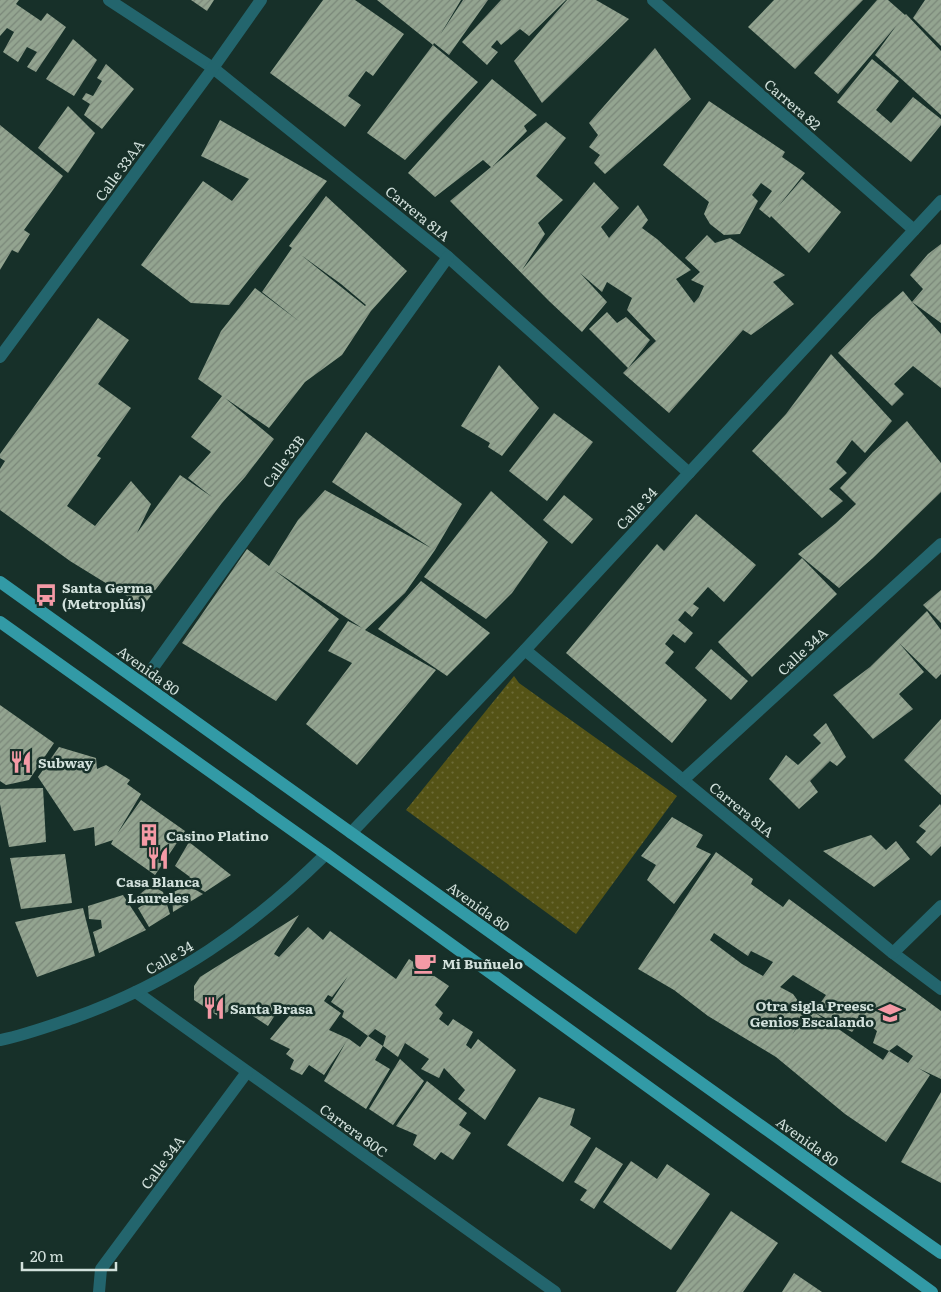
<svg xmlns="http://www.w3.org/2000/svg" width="941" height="1292" viewBox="0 0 941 1292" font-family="Literata,serif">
  <defs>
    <pattern id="park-dots" width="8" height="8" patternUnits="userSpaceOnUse" patternTransform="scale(1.25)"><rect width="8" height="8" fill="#545316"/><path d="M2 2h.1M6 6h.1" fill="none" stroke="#6c6b37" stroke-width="1.8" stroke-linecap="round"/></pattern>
    <pattern id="building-hatch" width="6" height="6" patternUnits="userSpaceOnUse" patternTransform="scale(1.25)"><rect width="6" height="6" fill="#93a490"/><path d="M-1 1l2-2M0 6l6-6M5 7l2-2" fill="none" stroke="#7a8779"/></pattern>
  </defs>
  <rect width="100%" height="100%" fill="#173029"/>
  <polygon fill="url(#park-dots)" points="514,676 519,683 677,796 576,934 406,810"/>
  <g fill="url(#building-hatch)" fill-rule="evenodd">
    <polygon points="0,0 19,0 16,4 41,21 47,13 66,27 36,72 27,67 37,52 27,47 18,62 3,52 14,32 7,28 0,36"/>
    <polygon points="191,0 214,0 207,11"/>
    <polygon points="323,0 355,0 404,34 373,76 366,71 348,96 361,105 345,127 270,73"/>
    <polygon points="377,0 461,0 440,35 463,0 488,0 449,55 434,43 433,45 478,82 405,160 367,133 433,45"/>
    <polygon points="501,0 566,0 529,36 520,29 501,45 497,40 491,47 498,52 487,65 462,42"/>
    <polygon points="567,0 596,0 629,19 542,103 514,61"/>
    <polygon points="774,0 863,0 795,69 748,27"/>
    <polygon points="877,0 888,0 905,15 906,14 941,51 941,115 875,55 896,26 838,94 814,73"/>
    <polygon points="925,0 941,0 941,46 913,18"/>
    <polygon points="73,39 97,60 74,96 46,79"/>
    <polygon points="655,48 691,99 605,174 594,163 600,155 589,147 598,135 589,123"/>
    <polygon points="872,59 899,81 876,110 891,123 913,97 941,119 941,125 911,162 837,102"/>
    <polygon points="106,64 134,89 102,129 84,115 90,104 82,99 86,93 93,96 102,81 97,78"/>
    <polygon points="492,79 537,115 524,126 527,131 493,166 546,122 566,138 536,176 563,200 538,223 545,234 522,270 594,182 619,208 601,227 609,238 638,205 648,220 642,228 657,239 691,270 676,279 694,303 699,297 704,286 691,280 700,272 685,258 707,235 715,243 730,238 785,275 773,282 794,304 751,335 743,330 669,413 623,373 628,368 589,329 607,312 617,323 626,317 650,340 628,368 656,341 627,310 632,298 607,282 602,292 580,273 607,302 582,332 549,301 450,201 491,167 483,160 435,197 408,173"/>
    <polygon points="709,101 785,152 782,157 805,173 777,208 802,179 841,212 809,253 771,216 770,218 759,209 772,191 761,183 752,195 758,201 740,234 724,235 710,224 704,214 709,202 663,165"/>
    <polygon points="68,106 95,133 68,173 38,148"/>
    <polygon points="220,120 327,181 229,305 191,303 141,265 203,181 232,201 249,179 201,156"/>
    <polygon points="0,125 63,176 24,230 30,234 18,253 12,250 0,270"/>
    <path d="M326 196 407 271 371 311 342 355 305 382 269 428 225 398 274 439 245 477 222 503 143 606 70 561 0 510V469L5 461 0 458V454L98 318 129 340 98 384 131 408 97 456 101 458 67 506 95 526 131 481 151 504 137 533 180 475 212 497 188 478 211 452 191 437 222 396 198 379 221 331 255 288 300 322 262 292 292 248 289 246ZM301 255 341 284 366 305 365 306Z"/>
    <polygon points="941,244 941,323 912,302 941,334 941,388 913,366 894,384 904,394 892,406 838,353 872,318 903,291 912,302 923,289 910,275 928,254"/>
    <polygon points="831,354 892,421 865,453 852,440 836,462 847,473 829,489 843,501 822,518 752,451 786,414"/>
    <polygon points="499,365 539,408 502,456 488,447 490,443 461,426"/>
    <polygon points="554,413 593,442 547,501 509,471"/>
    <polygon points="907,421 941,463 941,492 873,558 839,588 798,554 836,523 856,504 840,488 873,452"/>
    <polygon points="366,432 462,504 435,550 405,593 365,630 436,670 357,765 306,724 352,663 328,651 348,621 362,628 274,570 339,619 276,701 182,643 247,549 269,566 298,520 325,490 431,548 332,482"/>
    <polygon points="491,491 548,542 512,593 486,619 424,577"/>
    <polygon points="564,495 593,519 572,544 543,520"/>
    <polygon points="696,514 756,565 724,602 708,587 693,604 699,608 692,617 685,611 678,620 693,633 685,643 673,634 665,644 674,652 665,663 707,700 672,743 566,653 657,544 664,551"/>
    <polygon points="802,558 837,594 752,677 718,642"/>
    <polygon points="421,581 490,633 447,676 378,629"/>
    <polygon points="941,590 941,623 923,605"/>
    <polygon points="927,611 941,630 941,674 936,679 899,643 924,672 899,694 913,709 873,739 833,695 870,667"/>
    <polygon points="711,649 748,681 731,700 695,668"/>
    <polygon points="0,705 54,743 29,780 6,785 0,781"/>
    <polygon points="941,719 941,795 904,760"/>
    <polygon points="826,723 846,757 837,766 830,761 810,781 818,792 799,809 769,779 786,755 798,765 821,743 813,735"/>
    <polygon points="59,747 96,758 97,769 106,765 130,780 127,784 141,794 117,834 141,800 185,831 155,875 111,844 113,840 95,846 94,827 74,831 38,777"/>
    <polygon points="43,788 46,842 9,847 0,804 0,789"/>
    <polygon points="940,804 941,806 941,846 931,856 916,842 926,831 919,826"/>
    <polygon points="672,817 703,835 696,847 711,854 674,904 647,880 656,865 641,856"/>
    <polygon points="871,835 886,850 896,841 910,859 874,887 823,851"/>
    <polygon points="189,842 231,875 205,892 187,881 190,877 175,866"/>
    <path d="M716 852 753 879 751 884 783 907 789 899 941 1011V1079L918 1068 930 1075 886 1142 845 1114 776 1057 708 1016 674 990 638 969ZM714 933 748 956 751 951 773 962 763 976 742 964 710 940ZM793 975 826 995 814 1012 852 1032 862 1019 877 1031 873 1043 889 1051 897 1045 913 1056 908 1063 889 1051 883 1060 814 1012 810 1009 792 1035 806 1012 793 994 780 987Z"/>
    <polygon points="65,854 72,903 21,909 10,858"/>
    <polygon points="151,885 163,892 170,914 149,927 138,908 151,900 140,894"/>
    <polygon points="187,885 203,894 173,912 172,893"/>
    <polygon points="123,895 146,930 99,953 93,932 102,928 101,920 89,919 88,906"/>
    <polygon points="83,908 95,956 37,977 15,922"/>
    <polygon points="299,915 274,954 279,957 308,927 323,940 330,931 396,979 409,959 449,986 435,1005 443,1013 439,1019 448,1026 453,1019 473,1032 466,1045 471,1049 478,1039 516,1070 485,1120 458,1099 465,1090 444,1068 439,1078 421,1069 429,1059 405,1043 398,1057 383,1046 386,1036 375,1029 368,1036 342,1017 344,1011 331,1002 348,976 332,997 328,995 324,1001 341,1013 329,1030 349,1039 360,1047 368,1036 383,1046 375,1060 390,1069 366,1109 324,1081 346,1042 324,1075 309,1065 302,1075 290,1069 294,1060 286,1054 290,1049 270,1039 289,1016 277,1012 268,1026 239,1007 218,1016 194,1000 194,986 200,977"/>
    <polygon points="400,1059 424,1081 393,1125 369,1109"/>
    <polygon points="427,1081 467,1113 459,1125 471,1133 453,1160 441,1152 435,1160 413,1145 417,1135 396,1126"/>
    <polygon points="941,1092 941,1183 901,1162"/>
    <polygon points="539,1097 575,1109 570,1125 591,1138 563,1182 507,1145"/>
    <polygon points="596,1147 623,1164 594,1209 580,1200 587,1190 574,1182"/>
    <polygon points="631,1161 657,1179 667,1164 710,1194 671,1250 603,1202"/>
    <polygon points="731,1211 778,1243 743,1292 676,1292"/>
    <polygon points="794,1273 822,1292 782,1292"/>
  </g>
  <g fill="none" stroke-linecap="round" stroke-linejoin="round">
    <g stroke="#23656d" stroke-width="12">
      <polyline points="109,0 213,68 448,257 689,473"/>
      <polyline points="653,0 914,230"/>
      <polyline points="0,357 213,68 261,0"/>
      <polyline points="525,650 893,953 941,989"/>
      <polyline points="142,683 448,257"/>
      <polyline points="683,780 941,544"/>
      <polyline points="351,833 525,650 941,201"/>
      <polyline points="893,953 941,906"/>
      <polyline points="136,992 555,1292"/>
      <path d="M0 1040C25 1035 49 1026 73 1018 174 982 251 928 326 854"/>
      <polyline points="99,1292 101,1269 247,1072"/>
    </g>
    <g stroke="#329aa6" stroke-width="12">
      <polyline points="0,582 851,1190 941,1253"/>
      <polyline points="0,622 326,854 932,1292"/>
    </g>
  </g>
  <defs>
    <symbol id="bus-bare" viewBox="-9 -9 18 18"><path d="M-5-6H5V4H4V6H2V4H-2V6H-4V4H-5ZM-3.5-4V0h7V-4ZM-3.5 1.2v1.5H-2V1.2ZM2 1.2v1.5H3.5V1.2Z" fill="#f49aa6" stroke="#173029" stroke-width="2.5" paint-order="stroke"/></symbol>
    <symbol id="restaurant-bare" viewBox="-9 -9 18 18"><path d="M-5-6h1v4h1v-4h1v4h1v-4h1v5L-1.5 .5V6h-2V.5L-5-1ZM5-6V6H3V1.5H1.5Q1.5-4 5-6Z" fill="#f49aa6" stroke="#173029" stroke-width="2.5" paint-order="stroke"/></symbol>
    <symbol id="building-bare" viewBox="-9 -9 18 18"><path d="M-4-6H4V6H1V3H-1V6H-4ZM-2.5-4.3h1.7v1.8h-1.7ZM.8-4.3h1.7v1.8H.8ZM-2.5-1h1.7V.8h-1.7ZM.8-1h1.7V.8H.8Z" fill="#f49aa6" stroke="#173029" stroke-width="2.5" paint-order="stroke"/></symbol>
    <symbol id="cafe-bare" viewBox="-9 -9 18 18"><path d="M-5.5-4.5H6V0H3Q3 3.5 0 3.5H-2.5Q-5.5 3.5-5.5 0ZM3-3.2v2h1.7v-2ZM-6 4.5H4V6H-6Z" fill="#f49aa6" stroke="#173029" stroke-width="2.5" paint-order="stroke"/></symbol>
    <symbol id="school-bare" viewBox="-9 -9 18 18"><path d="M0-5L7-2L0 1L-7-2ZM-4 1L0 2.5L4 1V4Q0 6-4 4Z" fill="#f49aa6" stroke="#173029" stroke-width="2.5" paint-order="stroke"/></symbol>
  </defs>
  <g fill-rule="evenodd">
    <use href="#bus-bare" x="30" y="579" width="32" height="32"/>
    <use href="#restaurant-bare" x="5" y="746" width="32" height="32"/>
    <use href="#building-bare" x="133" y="819" width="32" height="32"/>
    <use href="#restaurant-bare" x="142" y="842" width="32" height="32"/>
    <use href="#cafe-bare" x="409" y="947" width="32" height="32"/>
    <use href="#restaurant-bare" x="198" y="992" width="32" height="32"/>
    <use href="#school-bare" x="874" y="997" width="32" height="32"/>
  </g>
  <g text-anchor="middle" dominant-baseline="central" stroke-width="5" stroke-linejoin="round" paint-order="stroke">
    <g font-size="14" fill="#d2e1dc" stroke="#173029">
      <text transform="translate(793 104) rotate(41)">Carrera 82</text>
      <text transform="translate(119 170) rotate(-54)">Calle 33AA</text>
      <text transform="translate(418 213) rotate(39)">Carrera 81A</text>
      <text transform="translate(283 461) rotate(-54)">Calle 33B</text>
      <text transform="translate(636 508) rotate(-47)">Calle 34</text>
      <text transform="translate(802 651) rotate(-43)">Calle 34A</text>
      <text transform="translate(149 670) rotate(36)">Avenida 80</text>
      <text transform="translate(742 809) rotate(39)">Carrera 81A</text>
      <text transform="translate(479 906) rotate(36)">Avenida 80</text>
      <text transform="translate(169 957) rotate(-30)">Calle 34</text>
      <text transform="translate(354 1130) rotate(36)">Carrera 80C</text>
      <text transform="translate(808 1141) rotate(36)">Avenida 80</text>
      <text transform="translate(162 1162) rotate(-53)">Calle 34A</text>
    </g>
    <g font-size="14" font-weight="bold" fill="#d2e1dc" stroke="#173029" text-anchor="start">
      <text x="62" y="587">Santa Germa<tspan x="62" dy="16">(Metroplús)</tspan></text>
      <text x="38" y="762">Subway</text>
      <text x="166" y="835">Casino Platino</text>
      <text x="158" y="881" text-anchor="middle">Casa Blanca<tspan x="158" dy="16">Laureles</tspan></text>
      <text x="442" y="963">Mi Buñuelo</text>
      <text x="874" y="1005" text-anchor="end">Otra sigla Preesc<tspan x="874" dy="16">Genios Escalando</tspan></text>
      <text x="230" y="1008">Santa Brasa</text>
    </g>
  </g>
  <path d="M22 1262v8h94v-8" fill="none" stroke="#d2e1dc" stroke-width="2.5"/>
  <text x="30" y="1262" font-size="15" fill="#d2e1dc" stroke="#173029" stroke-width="4" paint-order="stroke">20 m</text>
</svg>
